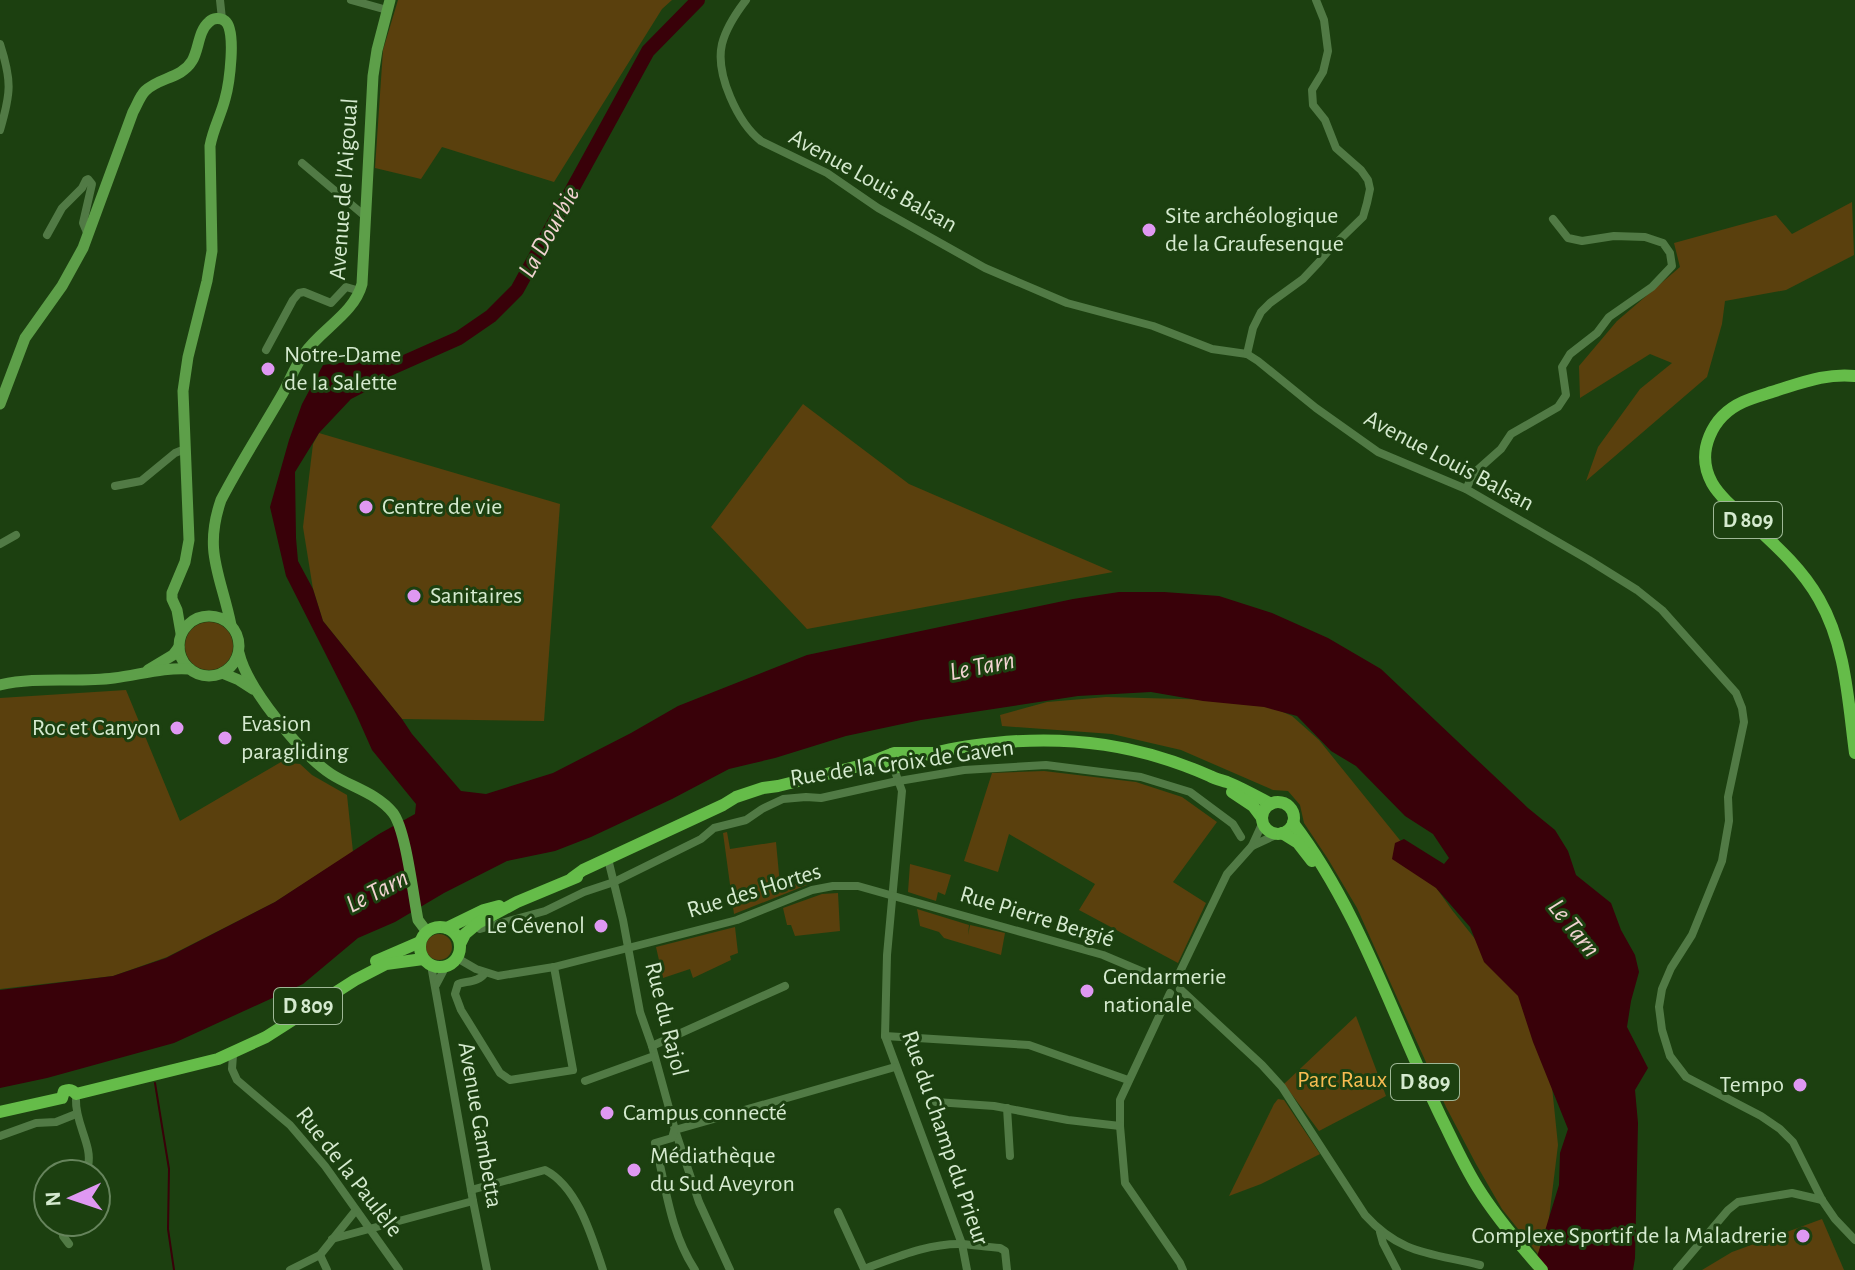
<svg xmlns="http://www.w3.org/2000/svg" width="1855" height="1270" viewBox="0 0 1855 1270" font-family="'Alegreya Sans',sans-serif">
  <rect width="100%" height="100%" fill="#1c4010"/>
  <g fill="#5a400d">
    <polygon points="398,0 672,0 662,9 554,182 442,147 421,179 375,168 383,50"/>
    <polygon points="1852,202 1854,255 1786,290 1725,301 1722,324 1707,377 1586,481 1598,447 1640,389 1672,363 1650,354 1580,398 1579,366 1617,321 1680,267 1674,243 1776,215 1792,234"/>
    <polygon points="803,404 909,484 1113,572 807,629 711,527"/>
    <polygon points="319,433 560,504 544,721 402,719 323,621 313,589 303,527 313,444"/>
    <circle cx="209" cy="646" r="24"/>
    <polygon points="126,690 180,821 281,762 300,764 312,775 347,795 353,852 275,902 167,957 113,976 0,989 0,698"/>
    <polygon points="1106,697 1257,701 1292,716 1319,740 1420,865 1452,910 1526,1003 1551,1077 1558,1145 1548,1226 1538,1254 1502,1209 1476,1164 1446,1107 1357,908 1328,859 1304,823 1300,805 1288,791 1273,790 1181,750 1112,734 1002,726 1000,715 1047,702"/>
    <polygon points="1044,771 1136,782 1182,797 1217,822 1173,882 1206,903 1178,963 1079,910 1095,884 1009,834 998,872 964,861 992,773"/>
    <polygon points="727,832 730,849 776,842 780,885 806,883 807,885 734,914 723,833"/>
    <polygon points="910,864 951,875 945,895 938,892 936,901 908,892"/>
    <polygon points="838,893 840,931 795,936 791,925 787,925 783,908 822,894"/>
    <polygon points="917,909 969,925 968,935 970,925 1005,933 1001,955 944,938 939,932 920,926"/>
    <polygon points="735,927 738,953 730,956 731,960 693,978 690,969 663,978 656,947"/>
    <circle cx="439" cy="947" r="13"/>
    <polygon points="1356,1016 1386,1096 1319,1131 1284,1084"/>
    <polygon points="1278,1099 1284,1100 1320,1154 1261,1184 1229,1196 1274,1104"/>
    <polygon points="1822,1219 1844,1270 1702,1270 1732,1252"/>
  </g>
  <polygon fill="#390109" points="386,357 390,379 351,399 319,433 295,472 296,538 298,561 313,589 323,621 402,719 412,734 461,791 486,794 553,773 631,733 678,706 807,655 1073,599 1119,592 1164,592 1219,596 1272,613 1328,638 1381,669 1528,808 1555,830 1568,851 1576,875 1611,903 1621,930 1635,955 1639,972 1631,1001 1627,1027 1648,1068 1635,1090 1638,1123 1635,1258 1633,1270 1533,1270 1559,1185 1560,1153 1568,1129 1533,1042 1518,996 1484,962 1470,927 1436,888 1392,859 1395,843 1404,839 1444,864 1449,858 1433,834 1405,816 1356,766 1331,751 1297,716 1264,707 1203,701 1151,692 1078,696 921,720 846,736 775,758 729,769 672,799 591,837 555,851 507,861 444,893 395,922 358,938 303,984 174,1043 47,1078 0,1088 0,990 113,976 166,958 275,902 379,834 415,814 416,804 372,750 356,714 286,576 270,507 289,440 302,404 323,365"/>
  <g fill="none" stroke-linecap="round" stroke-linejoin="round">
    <polyline stroke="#390109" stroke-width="2" points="155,1083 169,1169 168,1229 174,1270"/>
    <polyline stroke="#390109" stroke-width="14" points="371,377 459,338 491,316 517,290 648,51 698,0"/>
    <g stroke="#517a45" stroke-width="8">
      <polyline points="220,0 222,19"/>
      <polyline points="351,0 387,10"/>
      <path d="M746 0C736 13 726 28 722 44 715 74 738 123 761 141L827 173 878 208 985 268 1067 303 1153 326 1212 349 1247 354 1258 361 1316 408 1378 452 1466 489 1589 560 1637 590 1662 610 1736 693 1742 708 1744 722 1728 797 1729 821 1722 861 1692 935 1671 968 1662 989 1659 1007 1662 1030 1670 1056 1686 1077 1761 1116 1780 1129 1793 1142 1822 1200 1835 1219 1855 1240"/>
      <path d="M0 44C12 81 11 93 0 130"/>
      <polyline points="302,163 366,217"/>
      <polyline points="47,235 62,208 82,188 86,180 88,179 92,184 83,223 88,235"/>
      <polyline points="266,350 293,300 299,293 304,292 331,303 346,287 360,291"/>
      <polyline points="1247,354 1253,328 1261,312 1270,303 1303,279 1319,262 1329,250 1363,217 1367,203 1370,189 1368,180 1361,170 1336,148 1325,120 1313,105 1312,90 1323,72 1328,51 1324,20 1316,0"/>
      <polyline points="115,486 141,481 175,453 185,449"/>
      <polyline points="1466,489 1474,473 1501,449 1511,434 1558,407 1566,395 1562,367 1570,354 1597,333 1609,317 1652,287 1672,266 1670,253 1663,243 1645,237 1614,236 1582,241 1568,238 1553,219"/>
      <polyline points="0,544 16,535"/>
      <polyline points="893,766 902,791 887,955 885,1036 962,1244 967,1270"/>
      <polyline points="1263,822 1252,846 1278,834"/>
      <polyline points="609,863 623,920 640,1012 652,1046 675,1130 699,1202 730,1270"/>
      <polyline points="480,929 545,911 584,892 614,882 701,839 714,828 746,820 762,809 783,799 806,797 821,798 893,782 964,770 1046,765 1141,777 1190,792 1233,824 1241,837"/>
      <polyline points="457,958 476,969 498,976 554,967 737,920 812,890 833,886 858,886 1103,955 1167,982"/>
      <polyline points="431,965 473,1201 487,1270"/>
      <path d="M485 973C479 982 467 981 458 984L455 994 461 1010 500 1073 510 1080 573 1070 554 967"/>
      <polyline points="1176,980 1227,874 1252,846"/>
      <polyline points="436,985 446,966"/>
      <path d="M1180 989 1262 1065 1282 1087 1365 1215C1401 1255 1432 1253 1480 1265"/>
      <polyline points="1170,993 1120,1100 1120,1126 1125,1183 1180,1263 1183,1270"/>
      <polyline points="885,1036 1029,1045 1128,1080"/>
      <polyline points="652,1046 785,986"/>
      <polyline points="237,1050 233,1055 232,1069 237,1080 290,1125 325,1166 399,1270"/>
      <polyline points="585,1081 654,1056"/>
      <polyline points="936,1102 994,1106 1068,1120 1120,1126"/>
      <polyline points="1007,1108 1010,1156"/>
      <polyline points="675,1130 895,1067"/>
      <path d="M674 1131 672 1138 655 1143C666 1187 670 1232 695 1270"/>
      <polyline points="0,1136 36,1123 56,1122 76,1114"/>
      <path d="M75 1174 88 1166C93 1146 75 1123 76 1100"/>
      <path d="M471 1190 545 1170C578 1187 592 1237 603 1270"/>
      <path d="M838 1212 864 1269C895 1258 928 1243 962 1244 974 1245 987 1247 1000 1248L1005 1251 1007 1270"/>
      <polyline points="63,1222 63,1236 69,1244"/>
      <polyline points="1380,1232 1383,1243 1397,1270"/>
      <polyline points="332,1239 473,1201"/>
      <polyline points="320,1255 327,1270"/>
      <polyline points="290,1270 320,1255 356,1210"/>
      <polyline points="1677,1270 1728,1210 1738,1202 1792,1193 1822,1200"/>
    </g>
    <g stroke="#5d9f49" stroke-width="11">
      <path d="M0 404 25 338 62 286 83 248 133 112C137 105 140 96 145 91 159 77 181 79 192 61 199 50 198 31 209 22 213 18 220 17 225 21 237 30 229 85 225 99 221 115 213 129 210 146L212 251 207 281 188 357 183 391 189 540 185 562 172 593V599L177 610 181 633"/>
      <circle cx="209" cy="646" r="30"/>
      <path d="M231 625C221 575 203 552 221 500 240 463 263 428 283 393 290 380 295 366 304 354 321 329 354 314 362 284L373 76 377 50 390 0"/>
      <path d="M239 653C247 688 301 754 331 774 351 787 377 793 393 813 406 830 413 895 418 920L427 932"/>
      <polyline points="148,670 173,655 179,647"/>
      <polyline points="222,673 239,680 253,689"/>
      <path d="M0 685C37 676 76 683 114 678 139 675 164 667 190 669"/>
    </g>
    <g stroke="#65bc49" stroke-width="12">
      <path d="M1855 376C1828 373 1804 382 1778 390 1766 394 1754 397 1743 402 1712 416 1695 452 1712 483 1720 497 1734 508 1746 518 1773 543 1801 567 1819 599 1846 646 1848 701 1855 753"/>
      <polyline points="892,754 890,758 890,763 897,767 903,762 900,754"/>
      <path d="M929 755C950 748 973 745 995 743 1071 735 1140 745 1210 776 1215 779 1221 780 1227 782 1242 788 1256 796 1271 804"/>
      <polyline points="1232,792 1253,806 1262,818"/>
      <circle cx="1278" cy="818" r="16"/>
      <path d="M1293 823C1360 911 1393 1018 1441 1117 1453 1141 1464 1166 1478 1188 1496 1217 1519 1244 1542 1270"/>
      <polyline points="1282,833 1298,843 1312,861"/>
      <polyline points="572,878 583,870 723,805 736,797 763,788 778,786 863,765 894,753 935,753"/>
      <circle cx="440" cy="947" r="20"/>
      <polyline points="447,928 484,910 499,906"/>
      <polyline points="460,944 465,934 478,923 517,902 577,877"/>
      <polyline points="376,961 420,942"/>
      <path d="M0 1112 62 1098 64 1091C69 1089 73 1090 76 1094L218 1059 266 1037 355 980 386 964 423 959"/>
    </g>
  </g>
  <g fill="#df98f2" stroke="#1c4010" stroke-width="3">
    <circle cx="1149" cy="230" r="8"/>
    <circle cx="268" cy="369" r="8"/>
    <circle cx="366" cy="507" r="8"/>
    <circle cx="414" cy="596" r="8"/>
    <circle cx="177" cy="728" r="8"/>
    <circle cx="225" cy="738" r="8"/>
    <circle cx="601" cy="926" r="8"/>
    <circle cx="1087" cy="991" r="8"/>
    <circle cx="1800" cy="1085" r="8"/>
    <circle cx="607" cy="1113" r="8"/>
    <circle cx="634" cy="1170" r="8"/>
    <circle cx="1803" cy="1236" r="8"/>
  </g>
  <g text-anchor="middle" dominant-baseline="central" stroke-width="6" stroke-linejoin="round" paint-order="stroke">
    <g fill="#1c4010" stroke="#9eb796" stroke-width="2">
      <rect x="1714" y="502" width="68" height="36" rx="6"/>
      <rect x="274" y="988" width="68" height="36" rx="6"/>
      <rect x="1391" y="1064" width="68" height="36" rx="6"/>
    </g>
    <g font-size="22" font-weight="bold" fill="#d5eacf">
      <text x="1748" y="520">D 809</text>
      <text x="308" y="1006">D 809</text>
      <text x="1425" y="1082">D 809</text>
    </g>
    <g font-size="24" fill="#d5eacf" stroke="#1c4010">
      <text transform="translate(873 181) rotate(29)">Avenue Louis Balsan</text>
      <text transform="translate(344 189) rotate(-86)">Avenue de l'Aigoual</text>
      <text transform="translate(1449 461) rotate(28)">Avenue Louis Balsan</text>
      <text transform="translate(902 763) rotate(-8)">Rue de la Croix de Gaven</text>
      <text transform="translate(754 891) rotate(-17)">Rue des Hortes</text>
      <text transform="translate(1037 917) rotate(17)">Rue Pierre Bergié</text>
      <text transform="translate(666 1019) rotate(76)">Rue du Rajol</text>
      <text transform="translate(480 1125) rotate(80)">Avenue Gambetta</text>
      <text transform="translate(945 1138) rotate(71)">Rue du Champ du Prieur</text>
      <text transform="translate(349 1172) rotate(52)">Rue de la Paulèle</text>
    </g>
    <g font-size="24" fill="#d5eacf" stroke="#1c4010" text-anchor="start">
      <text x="1165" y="216">Site archéologique<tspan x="1165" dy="28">de la Graufesenque</tspan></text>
      <text x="284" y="355">Notre-Dame<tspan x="284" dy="28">de la Salette</tspan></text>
      <text x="382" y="507">Centre de vie</text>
      <text x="430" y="596">Sanitaires</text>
      <text x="241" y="724">Evasion<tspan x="241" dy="28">paragliding</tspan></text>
      <text x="161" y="728" text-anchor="end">Roc et Canyon</text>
      <text x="585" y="926" text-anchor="end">Le Cévenol</text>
      <text x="1103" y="977">Gendarmerie<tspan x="1103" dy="28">nationale</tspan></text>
      <text x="1784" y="1085" text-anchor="end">Tempo</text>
      <text x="623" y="1113">Campus connecté</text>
      <text x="650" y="1156">Médiathèque<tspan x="650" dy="28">du Sud Aveyron</tspan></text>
      <text x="1787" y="1236" text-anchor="end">Complexe Sportif de la Maladrerie</text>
    </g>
    <g font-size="24" fill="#f8bc52" stroke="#1c4010">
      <text x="1342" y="1080">Parc Raux</text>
    </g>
    <g font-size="26" font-style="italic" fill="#f2d3d2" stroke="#1c4010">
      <text transform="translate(549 232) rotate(-61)">La Dourbie</text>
      <text transform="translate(982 666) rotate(-11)">Le Tarn</text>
      <text transform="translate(377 891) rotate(-27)">Le Tarn</text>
      <text transform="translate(1574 928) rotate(51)">Le Tarn</text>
    </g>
  </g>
  <g transform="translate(72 1198) rotate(267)"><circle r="38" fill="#1c4010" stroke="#66845c" stroke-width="2"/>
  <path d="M0-6L14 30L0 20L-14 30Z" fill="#df98f2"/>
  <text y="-12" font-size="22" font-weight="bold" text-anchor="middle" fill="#d5eacf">N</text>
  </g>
</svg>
